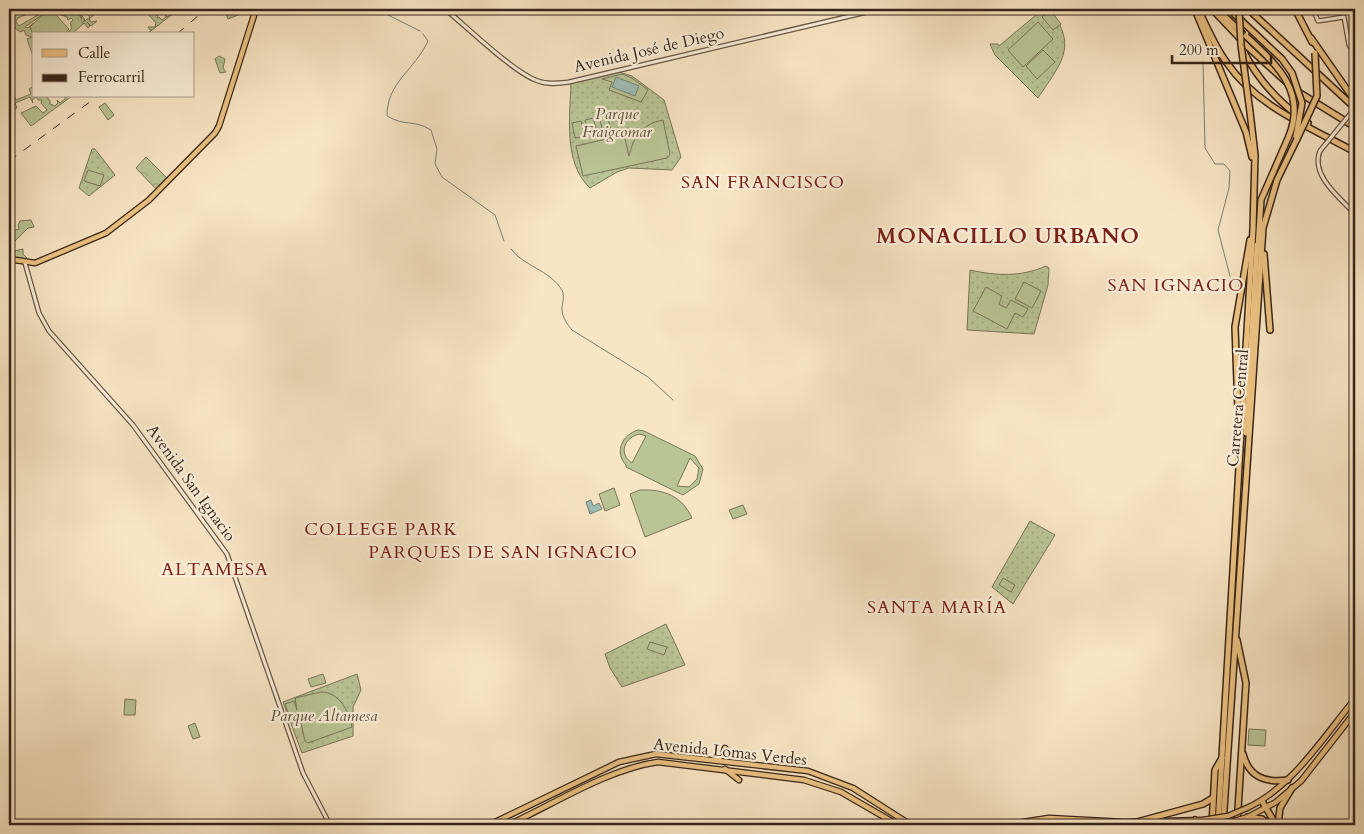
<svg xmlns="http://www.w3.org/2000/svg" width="1364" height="834" viewBox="0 0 1364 834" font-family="Cardo,serif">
  <defs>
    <pattern id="grass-tufts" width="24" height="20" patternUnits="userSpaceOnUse" patternTransform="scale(1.25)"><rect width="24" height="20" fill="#bac596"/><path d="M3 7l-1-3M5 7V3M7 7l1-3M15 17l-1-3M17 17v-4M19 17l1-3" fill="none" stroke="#a0a981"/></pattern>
    <pattern id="forest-crowns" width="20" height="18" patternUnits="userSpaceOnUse" patternTransform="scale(1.25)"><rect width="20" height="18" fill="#bac596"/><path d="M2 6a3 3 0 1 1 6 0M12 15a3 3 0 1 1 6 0" fill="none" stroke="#a0a981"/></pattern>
    <pattern id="park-dots" width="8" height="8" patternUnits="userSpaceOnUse" patternTransform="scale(1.25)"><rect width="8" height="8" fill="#bac596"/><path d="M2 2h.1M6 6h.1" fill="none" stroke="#a0a981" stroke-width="1.8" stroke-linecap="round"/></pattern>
    <pattern id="water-ripples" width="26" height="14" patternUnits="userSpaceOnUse" patternTransform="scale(1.25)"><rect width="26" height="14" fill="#9ebfb8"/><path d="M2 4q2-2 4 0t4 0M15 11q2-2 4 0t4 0" fill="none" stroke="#829b95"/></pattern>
  </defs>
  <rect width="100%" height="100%" fill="#f8e5c4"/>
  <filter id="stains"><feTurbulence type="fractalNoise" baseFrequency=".004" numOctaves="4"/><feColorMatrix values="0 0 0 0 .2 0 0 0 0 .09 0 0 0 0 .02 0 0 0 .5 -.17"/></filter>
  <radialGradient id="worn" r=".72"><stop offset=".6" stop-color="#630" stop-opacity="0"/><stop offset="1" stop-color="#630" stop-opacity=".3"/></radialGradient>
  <g fill="url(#grass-tufts)" stroke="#787558">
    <polygon points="41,9 45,9 42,15 25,27 28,28 33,23 30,27 34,36 34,59 27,39 32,37 26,35 24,30 20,32 15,28 12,20 14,16 23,11 25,15 18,18 16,22 19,26 41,13"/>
    <polygon points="56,9 64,16 72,9 76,9 78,13 74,9 82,19 80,13 85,20 82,23 90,17 87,13 93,9 101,9 89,19 91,22 97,21 91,26 87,22 90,26 88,28 84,23 74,32 66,34 72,28 70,23 73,20 71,18 68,20 67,17 53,12"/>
    <polygon points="176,9 179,9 147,34 152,30 150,30 148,27 155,27 156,23 148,14 152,10 158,16 157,18 159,17 162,20 166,17 165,14 167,17 172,13 170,10 172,12"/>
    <polygon points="224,9 243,9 243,13 228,19"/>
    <polygon points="34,86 34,96 46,96 50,101 50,104 55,106 58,103 57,100 60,103 66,98 63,96 72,96 31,126 21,113 36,106 43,113 47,110 41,103 42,100 38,100 36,97 32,100 33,103 30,97 15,103 17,108 9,112 9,108 11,110 14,108 9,97 14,95 16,100 31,94 29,89"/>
    <polygon points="105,103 114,115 108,120 99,107"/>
  </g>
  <g fill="url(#forest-crowns)" stroke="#787558">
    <polygon points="219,56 225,59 223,68 226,72 220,73 215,59"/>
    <polygon points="146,157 167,178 156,189 136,168"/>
    <polygon points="31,220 34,227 28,228 10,246 14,251 23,249 23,254 27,258 26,260 9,257 9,232 19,229 18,225 20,221"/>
  </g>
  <g fill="url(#park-dots)" stroke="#787558">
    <path d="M1042 10 1045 14 1050 10C1079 47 1060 64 1038 98L995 55 990 44H998L999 46Z"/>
    <path d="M619 72 632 76 664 100 681 157 672 170 629 168 617 172 590 188C563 163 570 116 571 83Z"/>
    <polygon points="92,149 95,149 115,175 89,196 79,188"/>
    <path d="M1046 266 1049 268 1048 285 1034 334 967 330 970 270C997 276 1021 277 1046 266Z"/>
    <polygon points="1030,521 1055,535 1013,604 992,587"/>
    <polygon points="666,624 685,665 622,687 610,668 605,654"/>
    <polygon points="357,674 361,690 353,707 353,736 302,753 283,702"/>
  </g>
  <g fill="#bac596" stroke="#787558" fill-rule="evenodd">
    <polygon points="48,10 55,14 69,29 64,34 34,34 34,36 30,27"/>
    <polygon points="1050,10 1061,24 1053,30 1042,17"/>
    <polygon points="1038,22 1053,39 1023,67 1008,50"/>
    <polygon points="1043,50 1055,62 1037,79 1026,66"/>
    <polygon points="622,74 632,78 648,90 641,102 609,90 612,82 602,79"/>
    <polygon points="607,115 611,130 603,132 599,117"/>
    <polygon points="593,118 597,133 589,135 585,120"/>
    <path d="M663 120 670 154 667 158 583 176 576 146 624 135 629 156C634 136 642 124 663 120Z"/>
    <polygon points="581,121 585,136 575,138 572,123"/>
    <polygon points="88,170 104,175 100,186 84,181"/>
    <polygon points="1024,282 1041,291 1032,308 1015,299"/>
    <polygon points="986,287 1002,296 999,304 1006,308 1011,300 1028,309 1023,317 1015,313 1007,329 973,311"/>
    <path d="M638 430 644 431 695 456 703 469 699 484 683 495 626 467V465C614 452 622 435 638 430ZM640 434 646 436 632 463C618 454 624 437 640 434ZM690 458 699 468 697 479 689 487 677 486Z"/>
    <polygon points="614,488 620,505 605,511 599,494"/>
    <path d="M640 490C664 489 682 496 692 518L645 537 630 494Z"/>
    <polygon points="743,505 747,514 733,519 729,510"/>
    <polygon points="1003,578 1015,585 1011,592 999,585"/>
    <polygon points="650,642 667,647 664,655 647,649"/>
    <polygon points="323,674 326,683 311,687 308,679"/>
    <path d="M321 692C339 692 349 711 352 727L308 743 305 741 299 715 290 718 285 704 294 701 297 710 295 698Z"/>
    <polygon points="125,699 136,700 135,715 124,715"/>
    <polygon points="195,723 200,737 193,739 188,726"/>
    <polygon points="1249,729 1266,730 1265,746 1248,745"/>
  </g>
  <g fill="url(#water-ripples)" stroke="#748178">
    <polygon points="616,77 639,86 635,96 612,87"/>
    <polygon points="591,500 593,506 599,503 602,509 590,514 586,502"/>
  </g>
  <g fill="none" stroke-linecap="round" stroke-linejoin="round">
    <g stroke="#748178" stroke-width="1">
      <polyline points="376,9 420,31"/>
      <path d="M423 34 428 41C414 71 387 82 387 116 406 127 413 119 431 130L437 149 435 164 442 177 495 215 504 241"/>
      <polyline points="1203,62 1205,148 1215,164 1224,164 1230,171 1229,188 1218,230 1230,276"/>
      <path d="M511 249C523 266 550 270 562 290 565 297 562 303 562 309 562 317 567 324 572 330L648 377 673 400"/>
    </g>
    <defs>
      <g id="minor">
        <path d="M445 9C467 27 514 73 538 81 548 85 559 83 569 82L880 9"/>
        <polyline points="1313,9 1318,21 1344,17 1349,45 1355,53"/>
        <polyline points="9,14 20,9"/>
        <path d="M1320 151C1310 175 1340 198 1355 214"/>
        <polyline points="25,263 39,313 49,331 133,425 227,554 303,773 330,825"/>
      </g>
      <g id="major">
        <polyline points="9,259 35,263 106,233 149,200 215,133 219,126 256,9"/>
        <polyline points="716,759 723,755 725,748"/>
        <polyline points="725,769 739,780"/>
        <path d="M1247 808C1293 787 1323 737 1355 699"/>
        <polyline points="1248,817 1276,802 1301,781 1355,712"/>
        <polyline points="489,825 619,762 656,754 808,771 853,788 911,825"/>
        <path d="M508 825C554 804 608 769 658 762L804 780 841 792 898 825"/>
        <polyline points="1004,825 1049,818 1124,822 1203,820"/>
      </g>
      <g id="highway">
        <path d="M1198 9C1207 27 1215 47 1227 63 1257 107 1310 127 1355 152"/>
        <polyline points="1212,9 1249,48 1295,90 1355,127"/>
        <polyline points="1217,9 1242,33"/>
        <polyline points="1229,9 1282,59 1292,73"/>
        <polyline points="1248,9 1355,108"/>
        <polyline points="1295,9 1312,42"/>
        <polyline points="1196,12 1246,132 1252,157"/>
        <polyline points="1311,38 1355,101"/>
        <path d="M1242 48C1257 80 1279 103 1308 123"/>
        <polyline points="1258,248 1261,200 1289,136"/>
        <polyline points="1264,254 1270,330"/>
        <polyline points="1246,433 1257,245"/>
        <polyline points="1239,438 1235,327 1250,240"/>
        <path d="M1243 754C1249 778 1266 783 1288 780"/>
        <polyline points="1262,801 1276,825"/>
        <polyline points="1248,817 1262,819 1270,825"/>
        <polyline points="1137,822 1203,804 1213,798"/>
        <polyline points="1170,825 1192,823 1195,820"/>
        <polyline points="1212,825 1215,770 1222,758"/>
        <polyline points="1218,825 1253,229 1255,155 1250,112"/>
        <polyline points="1223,825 1263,228 1277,180 1297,139"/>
        <polyline points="1237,825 1246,683 1237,640"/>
        <polyline points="1278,825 1280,808 1292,788"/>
      </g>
    </defs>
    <use href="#minor" stroke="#654" stroke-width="5.5"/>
    <use href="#major" stroke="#362519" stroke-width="7"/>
    <use href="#highway" stroke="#362519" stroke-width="8"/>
    <use href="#minor" stroke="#faeed9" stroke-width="3"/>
    <use href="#major" stroke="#ecc282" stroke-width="4.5"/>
    <use href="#highway" stroke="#ecc282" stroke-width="5"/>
    <g stroke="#362519" stroke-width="1" stroke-dasharray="9 9" stroke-linecap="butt">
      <polyline points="177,34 206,9"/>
      <polyline points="9,161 98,96"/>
    </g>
    <defs>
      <polyline id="minor-bridge" points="1320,151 1355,108"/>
      <g id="major-bridge">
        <polyline points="1203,820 1228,816 1247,808"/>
        <polyline points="1221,825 1248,817"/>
      </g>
      <g id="highway-bridge">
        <polyline points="1239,9 1241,45 1250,112"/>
        <path d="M1246 36C1276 64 1307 91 1289 136"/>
        <polyline points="1292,73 1302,103 1296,136"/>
        <polyline points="1297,139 1317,96 1315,53"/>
      </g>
    </defs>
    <use href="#minor-bridge" stroke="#654" stroke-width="5.5" stroke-linecap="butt"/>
    <use href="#major-bridge" stroke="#362519" stroke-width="7" stroke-linecap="butt"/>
    <use href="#highway-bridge" stroke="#362519" stroke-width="8" stroke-linecap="butt"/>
    <use href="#minor-bridge" stroke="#faeed9" stroke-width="3"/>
    <use href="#major-bridge" stroke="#ecc282" stroke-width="4.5"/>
    <use href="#highway-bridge" stroke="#ecc282" stroke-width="5"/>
  </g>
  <g text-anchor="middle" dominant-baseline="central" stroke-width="4.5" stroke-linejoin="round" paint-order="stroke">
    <g font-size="16" fill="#362519" stroke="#faeed9">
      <text transform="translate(649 50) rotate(-13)">Avenida José de Diego</text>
      <text transform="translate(1238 408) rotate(-85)">Carretera Central</text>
      <text transform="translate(191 483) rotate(54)">Avenida San Ignacio</text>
      <text transform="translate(730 752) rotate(6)">Avenida Lomas Verdes</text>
    </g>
    <g font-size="16" font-style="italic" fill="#574d38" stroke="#faeed9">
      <text x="617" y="114">Parque<tspan x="617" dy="18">Fraigcomar</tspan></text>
      <text x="324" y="716">Parque Altamesa</text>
    </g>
    <g font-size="18" letter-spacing="1" fill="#7a1f14" stroke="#faeed9">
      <text x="763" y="182">SAN FRANCISCO</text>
      <text x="1176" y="285">SAN IGNACIO</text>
      <text x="381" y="529">COLLEGE PARK</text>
      <text x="503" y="552">PARQUES DE SAN IGNACIO</text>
      <text x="215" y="569">ALTAMESA</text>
      <text x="937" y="607">SANTA MARÍA</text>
    </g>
    <g font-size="21" font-weight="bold" letter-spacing="1" fill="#7a1f14" stroke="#faeed9">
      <text x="1008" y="236">MONACILLO URBANO</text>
    </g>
  </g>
  <rect width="1364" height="834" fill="none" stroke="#f8e5c4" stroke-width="30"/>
  <rect x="10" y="10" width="1344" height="814" fill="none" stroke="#362519" stroke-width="2.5"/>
  <rect x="15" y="15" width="1334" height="804" fill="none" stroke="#362519"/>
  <rect x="32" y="32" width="162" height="65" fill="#faeed9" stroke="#ac9e8c"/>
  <rect x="42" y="49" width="25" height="8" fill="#ecc282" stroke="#ac9e8c"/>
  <text x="78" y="58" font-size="15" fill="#362519">Calle</text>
  <rect x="42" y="74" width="25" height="8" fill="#362519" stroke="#ac9e8c"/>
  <text x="78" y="82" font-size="15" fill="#362519">Ferrocarril</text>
  <path d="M1172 55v8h99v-8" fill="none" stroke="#362519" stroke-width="2.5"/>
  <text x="1179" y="55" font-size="15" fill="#362519" stroke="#faeed9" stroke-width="4" paint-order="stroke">200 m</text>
  <rect width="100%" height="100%" filter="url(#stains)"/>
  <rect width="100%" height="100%" fill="url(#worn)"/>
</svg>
